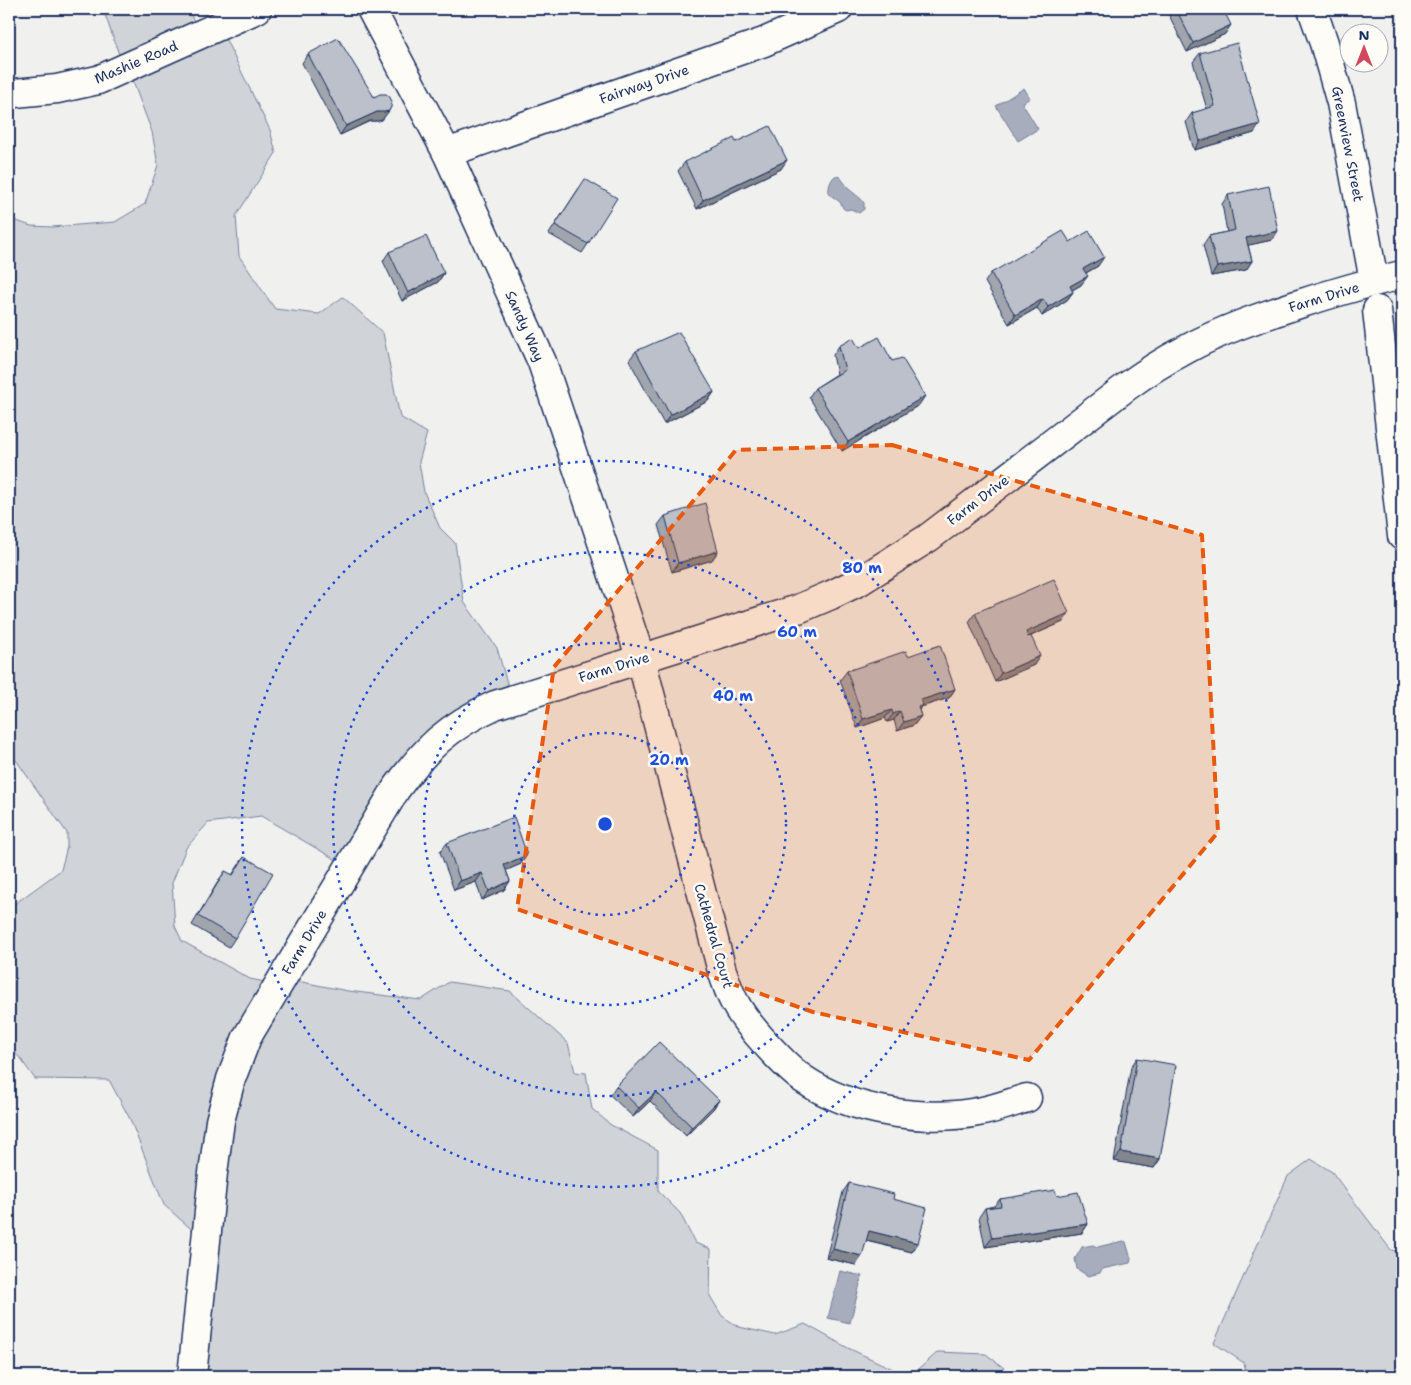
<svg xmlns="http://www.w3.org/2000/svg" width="1411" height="1385" viewBox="0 0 1411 1385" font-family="'Shantell Sans',sans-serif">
  <rect width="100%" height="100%" fill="#f0f0ee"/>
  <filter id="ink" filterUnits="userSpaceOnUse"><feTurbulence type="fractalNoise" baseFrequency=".02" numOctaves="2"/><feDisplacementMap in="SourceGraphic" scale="10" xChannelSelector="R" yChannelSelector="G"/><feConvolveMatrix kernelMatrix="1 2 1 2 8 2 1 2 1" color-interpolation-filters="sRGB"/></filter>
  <g filter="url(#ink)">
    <g fill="#d0d3d8" stroke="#76819b">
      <polygon points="103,9 188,9 201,36 224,36 270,130 276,153 236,216 239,256 275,309 319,314 343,297 383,333 400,417 427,433 419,462 424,492 440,528 455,543 464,602 497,648 513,704 455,734 345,865 261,816 208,823 186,848 172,883 175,926 182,941 250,979 265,982 302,982 348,991 421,1000 449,982 510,991 568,1043 575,1072 586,1073 592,1109 611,1125 658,1150 658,1191 680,1213 695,1243 711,1249 710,1296 722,1316 739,1327 775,1335 805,1324 848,1348 908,1376 185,1376 197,1234 164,1205 130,1119 109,1080 35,1079 20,1058 9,1048 9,908 61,870 67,847 67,833 9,750 9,217 11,219 31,226 52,227 115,222 145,204 158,165 152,132 130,74 122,63"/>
      <polygon points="1311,1159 1332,1172 1391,1250 1402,1252 1402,1376 1247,1376 1244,1363 1214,1343 1288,1176"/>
      <polygon points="938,1352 986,1354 1014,1376 911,1376"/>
    </g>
    <g fill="#a7adbd" stroke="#6f7b97">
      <polygon points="1024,88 1030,98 1022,103 1038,129 1018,141 996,106"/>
      <path d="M835 176 840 177 850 190 861 199 864 203V209L859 213 851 209 846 210 843 208 840 202 829 194C828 188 830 180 835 176Z"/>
      <polygon points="1124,1241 1126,1242 1131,1259 1130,1263 1102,1269 1100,1273 1088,1276 1077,1269 1075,1259 1082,1247 1093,1245 1097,1247"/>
      <polygon points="840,1271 862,1276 850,1323 828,1318"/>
    </g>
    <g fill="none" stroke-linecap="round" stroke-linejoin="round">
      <defs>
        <g id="minor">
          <path d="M371 9 447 153 542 362 641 659 722 971C726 981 729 993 735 1003 743 1018 755 1032 767 1045 778 1057 790 1070 803 1079 852 1112 926 1123 983 1111 998 1108 1013 1102 1027 1098"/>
          <polyline points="1312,9 1324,43 1341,103 1374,281"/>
          <polyline points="9,92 15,93 57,89 98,80 257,9"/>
          <polyline points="447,153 764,42 838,9"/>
          <polyline points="1377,310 1402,536"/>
          <path d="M192 1376 213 1173 220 1121 231 1079 247 1037 396 789C426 748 447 727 495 705L798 609 831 595 860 581 928 538 1126 387C1145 373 1164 361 1185 350 1221 330 1260 317 1299 304 1333 293 1367 283 1402 275"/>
        </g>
      </defs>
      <use href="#minor" stroke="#1b2f5e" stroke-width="31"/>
      <use href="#minor" stroke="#fdfcf7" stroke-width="28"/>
    </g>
    <g fill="#a1a5ae" stroke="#1b2f5e">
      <polygon points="1166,9 1225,9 1224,10 1225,34 1187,52"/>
      <polygon points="1200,53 1254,133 1194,150 1186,122 1192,113 1207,109 1193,62"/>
      <polygon points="308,54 391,107 382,120 378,121 370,121 340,135 302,63"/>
      <polygon points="685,162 781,169 697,209 678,171"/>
      <polygon points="579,188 588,244 582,253 549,234"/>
      <polygon points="1228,195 1272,240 1248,245 1252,261 1246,270 1211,276 1203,245 1209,236 1227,232 1222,204"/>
      <polygon points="1070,242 1098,266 1086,273 1081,285 1072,290 1073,292 1067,300 1042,316 1037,308 1009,324 985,282 991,273"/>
      <polygon points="389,252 444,273 438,282 402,301 383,261"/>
      <polygon points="839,346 859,348 919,405 842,451 809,397 815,388 837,374 833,355"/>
      <polygon points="636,351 714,392 708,401 664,424 629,360"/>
      <polygon points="665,516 718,551 712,560 672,572 658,525"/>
      <polygon points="975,613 1063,622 1031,636 1034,665 995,682 969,622"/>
      <polygon points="908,656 955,689 949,698 921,707 919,710 921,716 914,725 897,731 894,720 887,722 885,718 857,728 840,680 847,671"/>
      <polygon points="447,843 521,864 506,870 510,881 504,890 482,900 476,882 454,890 440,852"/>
      <polygon points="244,857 235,938 229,947 192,925 219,880 225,871 232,875"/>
      <polygon points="1137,1058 1160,1159 1154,1168 1114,1161 1131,1067"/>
      <polygon points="616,1086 719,1100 713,1109 686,1136 650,1101 633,1117 610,1095"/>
      <polygon points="849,1183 893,1199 918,1243 912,1252 866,1241 856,1265 826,1258 843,1192"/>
      <polygon points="1057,1196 1088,1224 1082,1233 985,1247 979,1217 985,1208 994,1206 1000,1199"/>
    </g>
    <g fill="#83868d" stroke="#1b2f5e">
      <polygon points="1231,25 1225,34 1187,52 1193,43"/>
      <polygon points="389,111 382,120 378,121 370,121 340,135 346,126 377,112"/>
      <polygon points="1260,124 1254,133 1194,150 1200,141"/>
      <polygon points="787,160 781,169 697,209 703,200"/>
      <polygon points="1278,231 1272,240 1240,247 1246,238"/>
      <polygon points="1104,257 1098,266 1077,278 1083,269"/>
      <polygon points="1252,261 1246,270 1211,276 1217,267"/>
      <polygon points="444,273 438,282 402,301 408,293"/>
      <polygon points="1088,276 1081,285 1064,295 1070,286"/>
      <polygon points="1073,292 1067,300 1042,316 1048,307"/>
      <polygon points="1043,299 1037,308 1009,324 1015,315"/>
      <polygon points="714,392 708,401 664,424 670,415"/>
      <polygon points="925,396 919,405 842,451 848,442"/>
      <polygon points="718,551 712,560 672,572 678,563"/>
      <polygon points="1069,613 1063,622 1019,641 1026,632"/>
      <polygon points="1040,656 1034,665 995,682 1001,673"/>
      <polygon points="955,689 949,698 921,707 916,714 912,716 921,700"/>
      <polygon points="892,710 885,718 857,728 863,719"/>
      <polygon points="900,711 894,720 887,722 893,714"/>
      <polygon points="921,716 914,725 897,731 904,722"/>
      <polygon points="527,855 521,864 498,874 504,865"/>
      <polygon points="482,873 476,882 454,890 460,881"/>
      <polygon points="510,881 504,890 482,900 489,891"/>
      <polygon points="656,1092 650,1101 633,1117 639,1108"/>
      <polygon points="719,1100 713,1109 686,1136 692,1127"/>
      <polygon points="1121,1152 1160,1159 1154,1168 1114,1161"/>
      <polygon points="1088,1224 1082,1233 985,1247 992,1238"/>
      <polygon points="869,1231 918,1243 912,1252 863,1240"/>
      <polygon points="833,1249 862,1256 856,1265 826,1258"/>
    </g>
    <g fill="#bbc0ca" stroke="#1b2f5e">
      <polygon points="1176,9 1223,9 1231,25 1193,43"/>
      <polygon points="338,38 374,97 380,94 386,94 389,96 392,101 391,107 389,111 384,112 377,112 346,126 308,54"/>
      <polygon points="1237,43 1260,124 1200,141 1192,113 1215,106 1200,53"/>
      <polygon points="770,126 787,160 703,200 685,162 734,138 736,142"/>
      <polygon points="585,179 617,198 588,244 555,225"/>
      <polygon points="1269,186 1278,231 1246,238 1252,261 1217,267 1209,236 1235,230 1228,195"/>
      <polygon points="1063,231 1070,242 1089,231 1104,257 1083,269 1088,276 1070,286 1073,292 1048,307 1043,299 1015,315 991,273"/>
      <polygon points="426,236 444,273 408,293 389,252"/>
      <polygon points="679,332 714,392 670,415 636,351"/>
      <polygon points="879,337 892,361 902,358 925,396 848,442 815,388 845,370 839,346 853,338 859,348"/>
      <polygon points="705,503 718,551 678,563 665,516"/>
      <polygon points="1054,579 1069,613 1026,632 1028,637 1031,636 1040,656 1001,673 975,613"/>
      <polygon points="940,645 955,689 921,700 923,705 918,707 921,716 904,722 900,711 893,714 892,710 863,719 847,671 906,651 908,656"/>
      <polygon points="514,817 527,855 504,865 510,881 489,891 482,873 460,881 447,843"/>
      <polygon points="244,857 273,873 235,938 198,916 225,871 233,875"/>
      <polygon points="659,1042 719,1100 692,1127 656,1092 639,1108 616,1086"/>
      <polygon points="1137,1058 1176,1065 1160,1159 1121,1152"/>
      <polygon points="849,1183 894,1194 893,1199 927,1208 918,1243 869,1231 862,1256 833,1249"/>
      <polygon points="1055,1190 1057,1196 1078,1192 1088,1224 992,1238 985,1208 1001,1206 1000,1199"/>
    </g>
  </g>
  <path fill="#e8590c" fill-opacity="0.2" stroke="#e8590c" stroke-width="4" stroke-dasharray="10 6" stroke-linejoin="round" d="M892 445 1202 535 1218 832 1029 1060 813 1012 517 909 554 667 736 450Z"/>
  <g fill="none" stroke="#1d4ed8" stroke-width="2.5" stroke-dasharray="2.5 5">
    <circle cx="605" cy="824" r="91"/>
    <circle cx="605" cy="824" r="181"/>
    <circle cx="605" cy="824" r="272"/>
    <circle cx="605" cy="824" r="363"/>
  </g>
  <g text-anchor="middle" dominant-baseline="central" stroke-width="5" stroke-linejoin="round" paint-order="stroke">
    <g font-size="14" fill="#1b2f5e" stroke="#fdfcf7">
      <text transform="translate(136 62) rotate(-23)">Mashie Road</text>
      <text transform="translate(644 84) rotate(-19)">Fairway Drive</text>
      <text transform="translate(1348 144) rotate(79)">Greenview Street</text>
      <text transform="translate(1324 297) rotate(-17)">Farm Drive</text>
      <text transform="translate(525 326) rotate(66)">Sandy Way</text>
      <text transform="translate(978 500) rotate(-37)">Farm Drive</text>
      <text transform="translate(614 667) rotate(-17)">Farm Drive</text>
      <text transform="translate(714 936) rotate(74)">Cathedral Court</text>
      <text transform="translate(304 942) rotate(-59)">Farm Drive</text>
    </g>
  </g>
  <circle cx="605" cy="824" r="8" fill="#1d4ed8" stroke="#fdfcf7" stroke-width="2.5"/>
  <g font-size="15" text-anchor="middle" font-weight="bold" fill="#1d4ed8" stroke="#fdfcf7" stroke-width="5" stroke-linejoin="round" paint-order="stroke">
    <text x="862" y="573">80 m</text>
    <text x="797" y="637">60 m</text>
    <text x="733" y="701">40 m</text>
    <text x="669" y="765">20 m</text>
  </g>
  <rect width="1411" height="1385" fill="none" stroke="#fdfcf7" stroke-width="30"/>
  <rect x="15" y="15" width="1381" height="1355" fill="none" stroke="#1b2f5e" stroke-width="2" filter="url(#ink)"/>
  <g transform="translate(1364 48)"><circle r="24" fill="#fdfcf7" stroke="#a3aaba"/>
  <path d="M0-4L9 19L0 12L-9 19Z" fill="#d1495b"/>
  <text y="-8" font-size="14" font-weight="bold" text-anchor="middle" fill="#1b2f5e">N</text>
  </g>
</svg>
